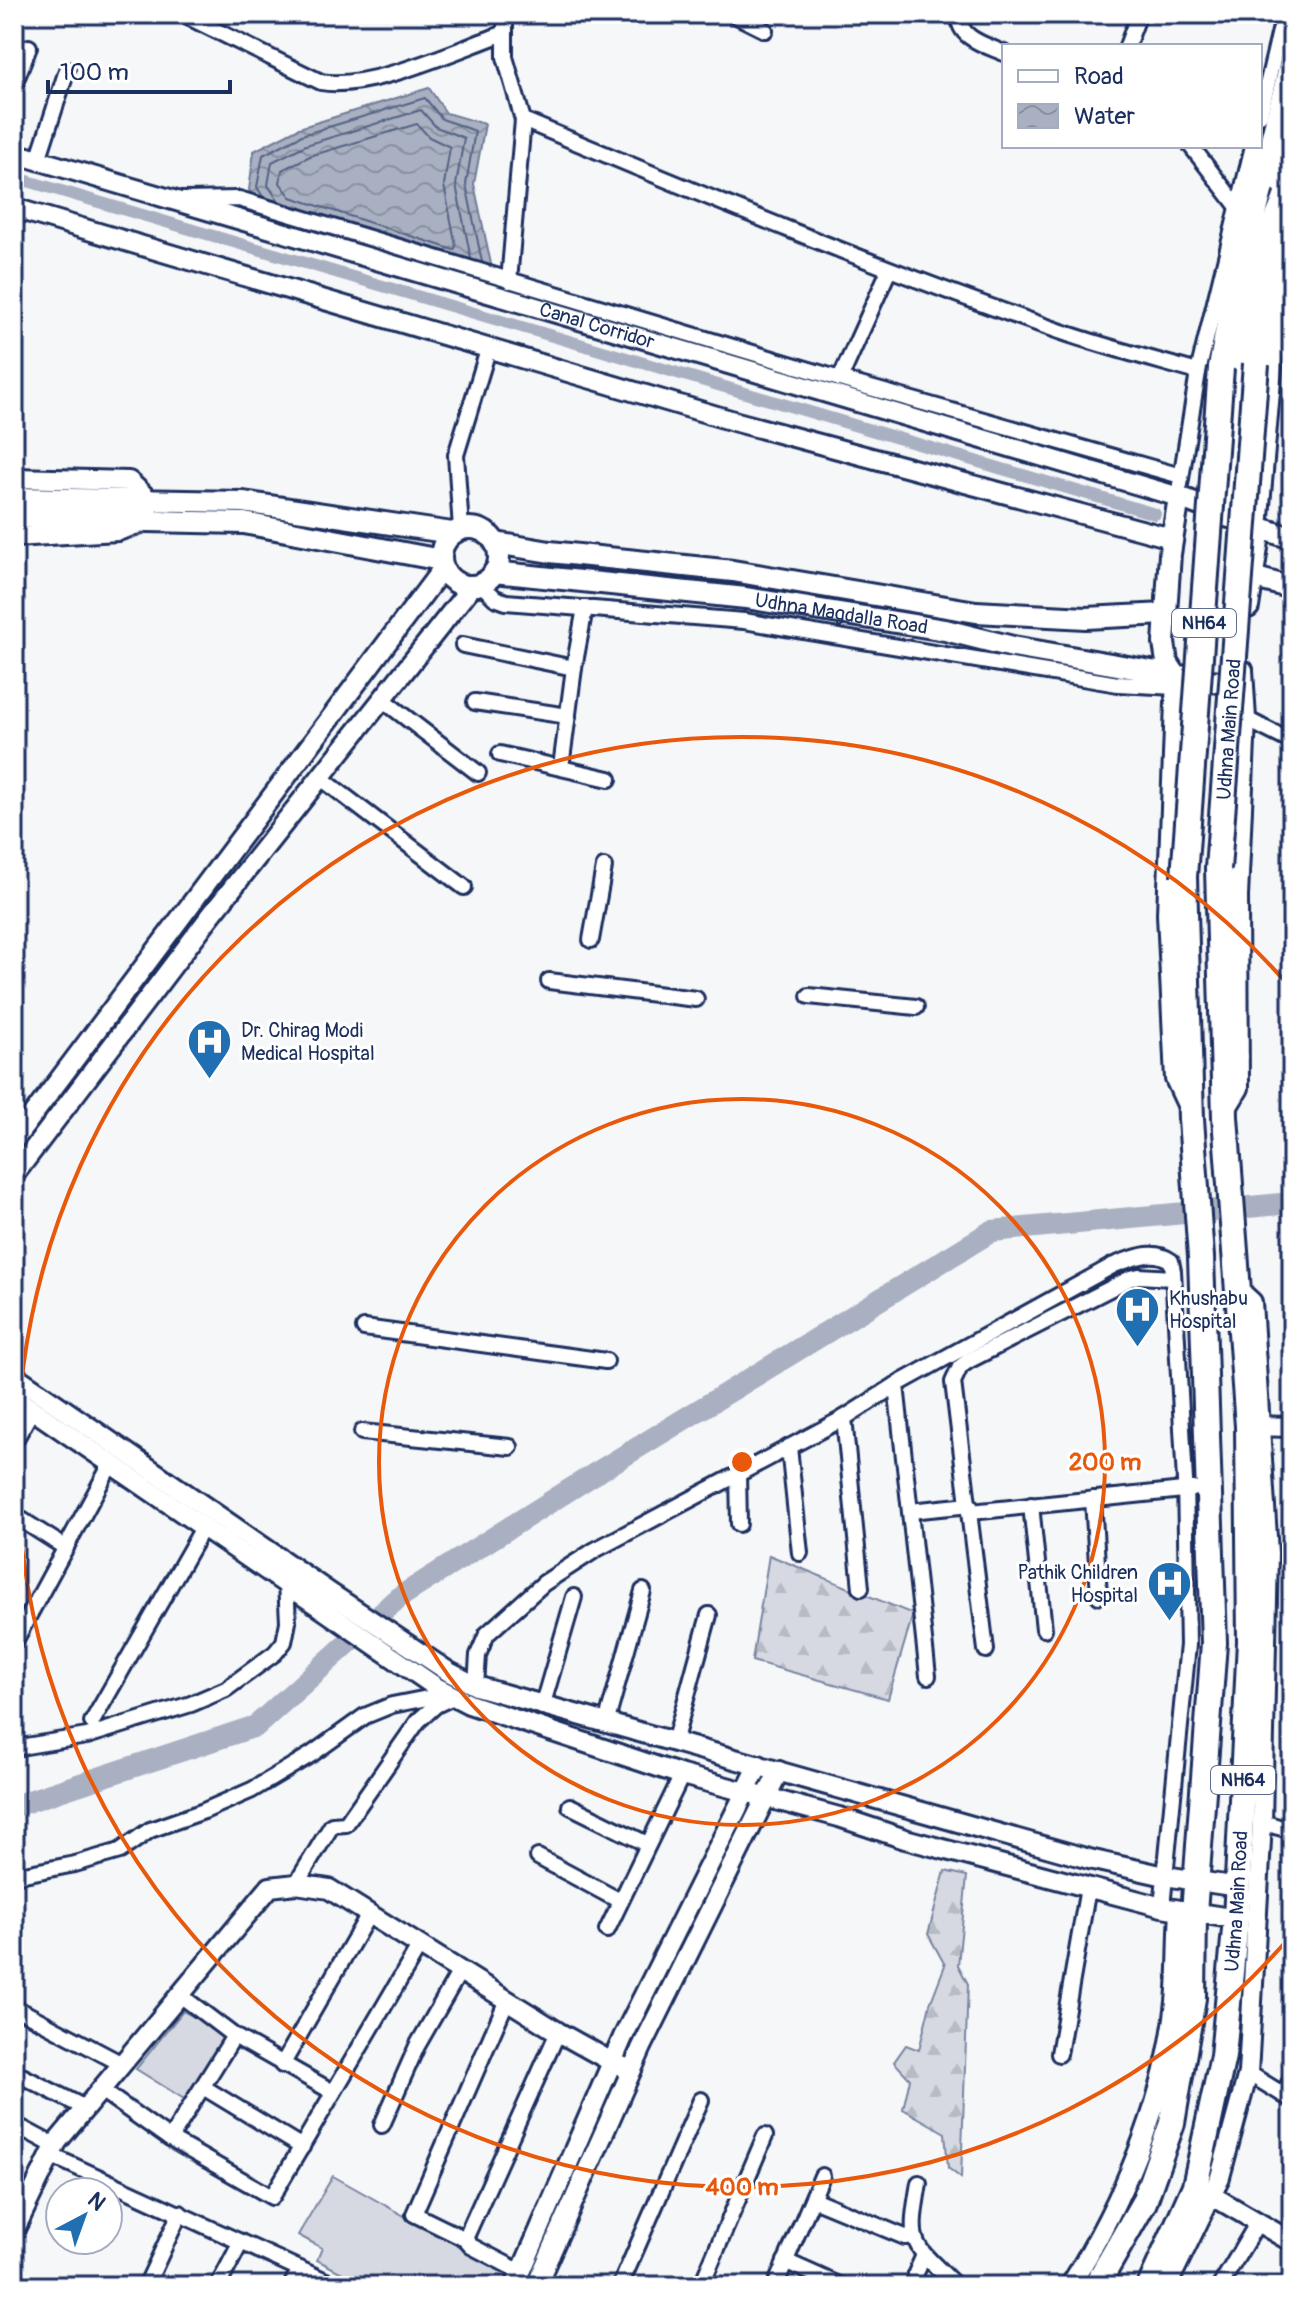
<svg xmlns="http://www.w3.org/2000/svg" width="1306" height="2300" viewBox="0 0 1306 2300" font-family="Pangolin,sans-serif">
  <defs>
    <pattern id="forest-firs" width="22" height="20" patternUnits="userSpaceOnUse" patternTransform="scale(2)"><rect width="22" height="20" fill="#d6d9e2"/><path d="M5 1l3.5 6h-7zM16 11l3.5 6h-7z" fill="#b7bbc4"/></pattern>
    <pattern id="water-waves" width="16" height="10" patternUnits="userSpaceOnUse" patternTransform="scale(2)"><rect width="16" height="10" fill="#a9b0c1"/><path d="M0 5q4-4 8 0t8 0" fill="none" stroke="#8990a0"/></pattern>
  </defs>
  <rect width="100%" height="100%" fill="#f6f7f9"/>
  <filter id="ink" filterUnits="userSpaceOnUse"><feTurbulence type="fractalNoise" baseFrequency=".0125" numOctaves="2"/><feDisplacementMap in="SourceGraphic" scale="16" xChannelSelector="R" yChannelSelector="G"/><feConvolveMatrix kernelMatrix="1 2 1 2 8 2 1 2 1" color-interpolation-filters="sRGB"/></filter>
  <g filter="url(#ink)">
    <g fill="url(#forest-firs)" stroke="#7884a0" stroke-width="2">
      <polygon points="769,1555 913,1614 888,1699 752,1661"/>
      <polygon points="945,1871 967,1876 958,1965 968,1984 961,2178 948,2168 945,2133 903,2109 910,2079 894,2062 906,2045 919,2050 930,2004 945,1965 928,1934"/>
    </g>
    <g fill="#d6d9e2" stroke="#7884a0" stroke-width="2">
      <polygon points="183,2011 226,2034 184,2099 136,2069"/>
      <polygon points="333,2176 511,2276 507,2286 367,2286 317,2260 322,2248 298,2235"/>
    </g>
    <polygon fill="url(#water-waves)" stroke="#707c99" stroke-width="2" points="429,88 446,113 485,124 474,184 498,297 272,222 249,190 254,151 299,128"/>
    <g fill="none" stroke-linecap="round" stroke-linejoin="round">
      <g stroke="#546386" stroke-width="2">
        <polygon points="417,124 429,137 450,147 444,185 456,246 454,250 291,197 280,183 282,170 310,156"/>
        <polyline points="263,197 257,187 263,155 302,135 425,98 442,119 475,131 466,184 482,262"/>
        <polyline points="279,202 268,185 272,162 306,145 421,110 436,127 464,138 456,185 471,259"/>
      </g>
      <polyline stroke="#a9b0c1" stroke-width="12" points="14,177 1155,514"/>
      <polyline stroke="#a9b0c1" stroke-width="22" points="14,1806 256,1726 398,1598 596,1473 992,1231 1292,1203"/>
      <defs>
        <g id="minor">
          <path d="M182 14 321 82C369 91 456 50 505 33"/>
          <path d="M505 14V57L523 120C700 194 877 268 1059 331 1105 347 1152 359 1198 372"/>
          <polyline points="733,14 765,30"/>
          <path d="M959 14C957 38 985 45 1004 53"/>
          <polyline points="1127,46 1139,14"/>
          <polyline points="14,85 29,47"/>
          <polyline points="1260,115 1284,14"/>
          <polyline points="1191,146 1238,207"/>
          <polyline points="38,160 67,70"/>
          <polyline points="183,200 239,199 860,385 1181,476"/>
          <polyline points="509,281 523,120"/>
          <polyline points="840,379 889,270"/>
          <polyline points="1180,485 1198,372 1253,146"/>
          <polyline points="1260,528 1277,335 1292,264"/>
          <polyline points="461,529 456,455 488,350"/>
          <polyline points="481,584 495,598 506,602 744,621 1118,684 1176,687"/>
          <polyline points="463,645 574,668"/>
          <polyline points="383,700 478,773"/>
          <polyline points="475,702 568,716"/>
          <polyline points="1246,719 1292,742"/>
          <polyline points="500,754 609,779"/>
          <polyline points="561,767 574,668 585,608"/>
          <polyline points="321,778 464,887"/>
          <polyline points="591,940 604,867"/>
          <polyline points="549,981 696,999"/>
          <polyline points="809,996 916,1007"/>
          <polyline points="364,1328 606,1361"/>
          <polyline points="896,1385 928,1676"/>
          <polyline points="844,1418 861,1588"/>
          <polyline points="362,1432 510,1447"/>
          <polyline points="14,1442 32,1410"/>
          <polyline points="789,1447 800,1553"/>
          <polyline points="738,1473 739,1524"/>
          <polyline points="1093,1499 1099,1596"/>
          <polyline points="1031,1505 1044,1629"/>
          <polyline points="910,1511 970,1505"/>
          <polyline points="971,1512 1193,1489"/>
          <polyline points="14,1515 66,1548"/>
          <polyline points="14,1643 112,1462"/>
          <polyline points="986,1650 953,1382 960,1367 968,1361 1131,1278 1139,1276 1173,1278"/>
          <path d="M476 1686 478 1655 487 1634 544 1583 595 1550 844 1418 896 1385 1114 1265C1134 1258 1153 1248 1171 1261L1173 1271 1185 1481 1188 1645 1162 1907"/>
          <polyline points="542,1707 574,1597"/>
          <polyline points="92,1722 204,1526"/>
          <polyline points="606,1724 643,1591"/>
          <polyline points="674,1743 709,1615"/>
          <polyline points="14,1748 87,1736 191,1704 226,1689 275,1653 284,1642 288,1622 286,1583"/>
          <polyline points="570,1806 647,1844"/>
          <polyline points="1262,1822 1292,1831"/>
          <polyline points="538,1857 620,1901"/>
          <polyline points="14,1876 75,1864 120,1851 150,1830 204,1811 252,1790 312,1754 365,1716 392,1705 448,1694"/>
          <polyline points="296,1884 332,1825 346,1824 418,1721 436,1705 449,1699"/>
          <polyline points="607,1930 682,1775"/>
          <polyline points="180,1995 234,2036 333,2092"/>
          <polyline points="507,2000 414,2214 465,2239 471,2246 521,2272"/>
          <polyline points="14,2007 122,2064"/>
          <polyline points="1059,2054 1088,1888"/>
          <polyline points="282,2065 369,1914"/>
          <polyline points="14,2072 85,2108"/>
          <polyline points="1248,2073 1292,2100"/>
          <polyline points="203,2087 302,2147"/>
          <polyline points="101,2090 170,2139 272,2197 420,1945"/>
          <polyline points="1283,2095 1292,2078"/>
          <polyline points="14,2124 55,2146"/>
          <polyline points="382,2125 417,2046 460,1971"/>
          <polyline points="170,2139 234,2036"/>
          <polyline points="50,2155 337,2286"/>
          <path d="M919 2183C908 2247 911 2242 956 2286"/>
          <polyline points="813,2199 905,2237 912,2236"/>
          <polyline points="465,2239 558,2032"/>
          <polyline points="785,2261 841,2286"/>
          <polyline points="146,2286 180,2213"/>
          <polyline points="218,2286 241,2242"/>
          <polyline points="291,2286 300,2269"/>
          <polyline points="620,2286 701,2100"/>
          <polyline points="701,2286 765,2136"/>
          <polyline points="775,2286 822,2176"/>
          <polyline points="915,2286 916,2273 924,2255"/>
          <polyline points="1220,2286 1258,2222"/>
        </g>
        <g id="tertiary">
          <path id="s1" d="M14 153 1179 497"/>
          <polyline points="14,208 737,422 1171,538"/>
          <polyline points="14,478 129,481 148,499 147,521 118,531 14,537"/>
          <polyline points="1176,676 1167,914 1175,1079 1188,1107"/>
          <polyline points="1225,1111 1239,1088 1238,897 1246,719 1243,670"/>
          <polyline points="14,1140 443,568"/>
          <polyline points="14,1175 208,919 472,586"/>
          <polyline points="14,1375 330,1593 449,1672 476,1686 1089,1859 1165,1876 1238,1887"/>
          <polyline points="14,1397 436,1687 469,1704 682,1775 839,1817 905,1839 1162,1907 1236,1919"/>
          <polyline points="1251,1426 1292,1427"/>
          <polyline points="1204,2191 1292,2242"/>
          <polyline points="14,2231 57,2142 270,1887 296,1884 329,1889 558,2032 612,2062 631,2070"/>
          <polyline points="515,2286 623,2037 759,1765"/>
          <polyline points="536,2286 642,2047 779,1771"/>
          <path d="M1070 2286C1123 2200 1165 2104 1176 2002 1179 1972 1178 1941 1180 1911"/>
          <polyline points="1167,2286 1220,2177 1248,2073 1249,2056 1262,1822 1268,1553 1252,1302 1239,1290"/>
        </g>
        <g id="secondary">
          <polyline points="1275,180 1292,117"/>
          <polyline points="14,498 243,502 452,533"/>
          <polyline points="14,517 108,517 147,521 244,523 441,560"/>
          <polyline points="1229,517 1243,342 1268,236 1283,200 1292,165"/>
          <polyline points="1260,528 1292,538"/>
          <circle cx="470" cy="557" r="29"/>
          <polyline points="496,543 550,552 733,571 976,612 1086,618 1165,614"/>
          <path id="s2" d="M494 572 746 598 945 630 1013 647 1209 681 1222 682 1242 671"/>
          <polyline points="1252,577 1292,588"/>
          <polyline points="1176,676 1167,662 1164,643 1170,554 1179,497 1260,528 1248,607"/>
        </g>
        <g id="trunk">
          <polyline points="1256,364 1292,202"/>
          <polyline points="1221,368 1236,285 1292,65"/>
          <polyline points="1096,2286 1144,2202 1172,2123 1193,1998 1194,1913 1214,1643 1201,1257 1191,1119 1184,877"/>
          <path id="s3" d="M1150 2286 1195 2186 1223 2056 1236 1919 1250 1641 1248 1426 1225 1117 1218 869"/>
        </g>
      </defs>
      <use href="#minor" stroke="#1b2f5e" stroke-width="20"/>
      <use href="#tertiary" stroke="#1b2f5e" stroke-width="24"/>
      <use href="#secondary" stroke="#1b2f5e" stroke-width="26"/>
      <use href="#trunk" stroke="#1b2f5e" stroke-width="30"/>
      <use href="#minor" stroke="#fff" stroke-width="14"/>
      <use href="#tertiary" stroke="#fff" stroke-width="18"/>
      <use href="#secondary" stroke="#fff" stroke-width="20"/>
      <use href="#trunk" stroke="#fff" stroke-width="24"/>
      <defs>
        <g id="trunk-bridge">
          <path id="s4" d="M1218 869 1256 364"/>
          <polyline points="1184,877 1221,368"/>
        </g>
      </defs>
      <use href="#trunk-bridge" stroke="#1b2f5e" stroke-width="30" stroke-linecap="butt"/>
      <use href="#trunk-bridge" stroke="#fff" stroke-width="24"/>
    </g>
  </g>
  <g fill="none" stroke="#e8590c" stroke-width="4">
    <circle cx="742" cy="1462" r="363"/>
    <path d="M1289 1938A725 725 0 1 1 1289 986"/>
  </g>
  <defs>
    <symbol id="hospital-pin" viewBox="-11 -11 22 30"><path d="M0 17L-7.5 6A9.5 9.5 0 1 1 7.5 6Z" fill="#1f6fb2" stroke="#fff"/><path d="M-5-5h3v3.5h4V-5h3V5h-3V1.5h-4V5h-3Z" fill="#fff"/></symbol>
  </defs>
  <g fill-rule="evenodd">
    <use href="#hospital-pin" x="184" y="1016" width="51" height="69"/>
    <use href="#hospital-pin" x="1112" y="1284" width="51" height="69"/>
    <use href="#hospital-pin" x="1144" y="1558" width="51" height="69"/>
  </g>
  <g text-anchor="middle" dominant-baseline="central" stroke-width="6" stroke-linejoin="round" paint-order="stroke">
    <g fill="#fff" stroke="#5f6d8e" stroke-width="2">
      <rect x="1172" y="609" width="64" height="28" rx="6"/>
      <rect x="1211" y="1766" width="64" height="28" rx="6"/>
    </g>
    <g font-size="18" font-weight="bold" fill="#1b2f5e">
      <text x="1204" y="623">NH64</text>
      <text x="1243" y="1780">NH64</text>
    </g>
    <g font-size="20" fill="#1b2f5e" stroke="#fff">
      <text stroke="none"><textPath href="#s1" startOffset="608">Canal Corridor</textPath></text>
      <text stroke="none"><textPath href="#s2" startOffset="350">Udhna Magdalla Road</textPath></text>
      <text stroke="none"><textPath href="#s4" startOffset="140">Udhna Main Road</textPath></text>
      <text stroke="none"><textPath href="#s3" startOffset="398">Udhna Main Road</textPath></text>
    </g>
    <g font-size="20" fill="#1b2f5e" stroke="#fff" text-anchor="start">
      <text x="241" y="1030">Dr. Chirag Modi<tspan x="241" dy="23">Medical Hospital</tspan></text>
      <text x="1169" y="1298">Khushabu<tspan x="1169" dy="23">Hospital</tspan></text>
      <text x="1138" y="1572" text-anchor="end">Pathik Children<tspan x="1138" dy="23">Hospital</tspan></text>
    </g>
  </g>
  <circle cx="742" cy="1462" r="12" fill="#e8590c" stroke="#fff" stroke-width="4"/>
  <g font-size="24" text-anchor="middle" font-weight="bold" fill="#e8590c" stroke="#fff" stroke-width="6" stroke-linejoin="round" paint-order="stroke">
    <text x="1105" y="1470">200 m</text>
    <text x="742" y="2195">400 m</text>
  </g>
  <rect width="1306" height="2300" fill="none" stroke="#fff" stroke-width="48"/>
  <rect x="24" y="24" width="1258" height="2252" fill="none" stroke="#1b2f5e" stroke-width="3" filter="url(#ink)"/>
  <rect x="1002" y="44" width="260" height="104" fill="#ffffff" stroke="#a4acbf" stroke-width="2"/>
  <rect x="1018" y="70" width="40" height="12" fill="#ffffff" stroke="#a4acbf" stroke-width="2"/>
  <text x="1074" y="84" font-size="24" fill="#1b2f5e">Road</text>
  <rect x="1018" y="104" width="40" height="24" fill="url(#water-waves)" stroke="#a4acbf" stroke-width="2"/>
  <text x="1074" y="124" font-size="24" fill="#1b2f5e">Water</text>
  <g transform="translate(84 2216) rotate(41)"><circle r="38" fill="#ffffff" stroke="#a4acbf" stroke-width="2"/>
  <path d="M0-6L14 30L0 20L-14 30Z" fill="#1f6fb2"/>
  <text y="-12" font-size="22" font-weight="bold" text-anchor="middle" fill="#1b2f5e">N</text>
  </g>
  <path d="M48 80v12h182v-12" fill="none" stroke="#1b2f5e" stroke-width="4"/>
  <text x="60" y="80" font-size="24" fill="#1b2f5e" stroke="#ffffff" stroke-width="6" paint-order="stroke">100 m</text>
</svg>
